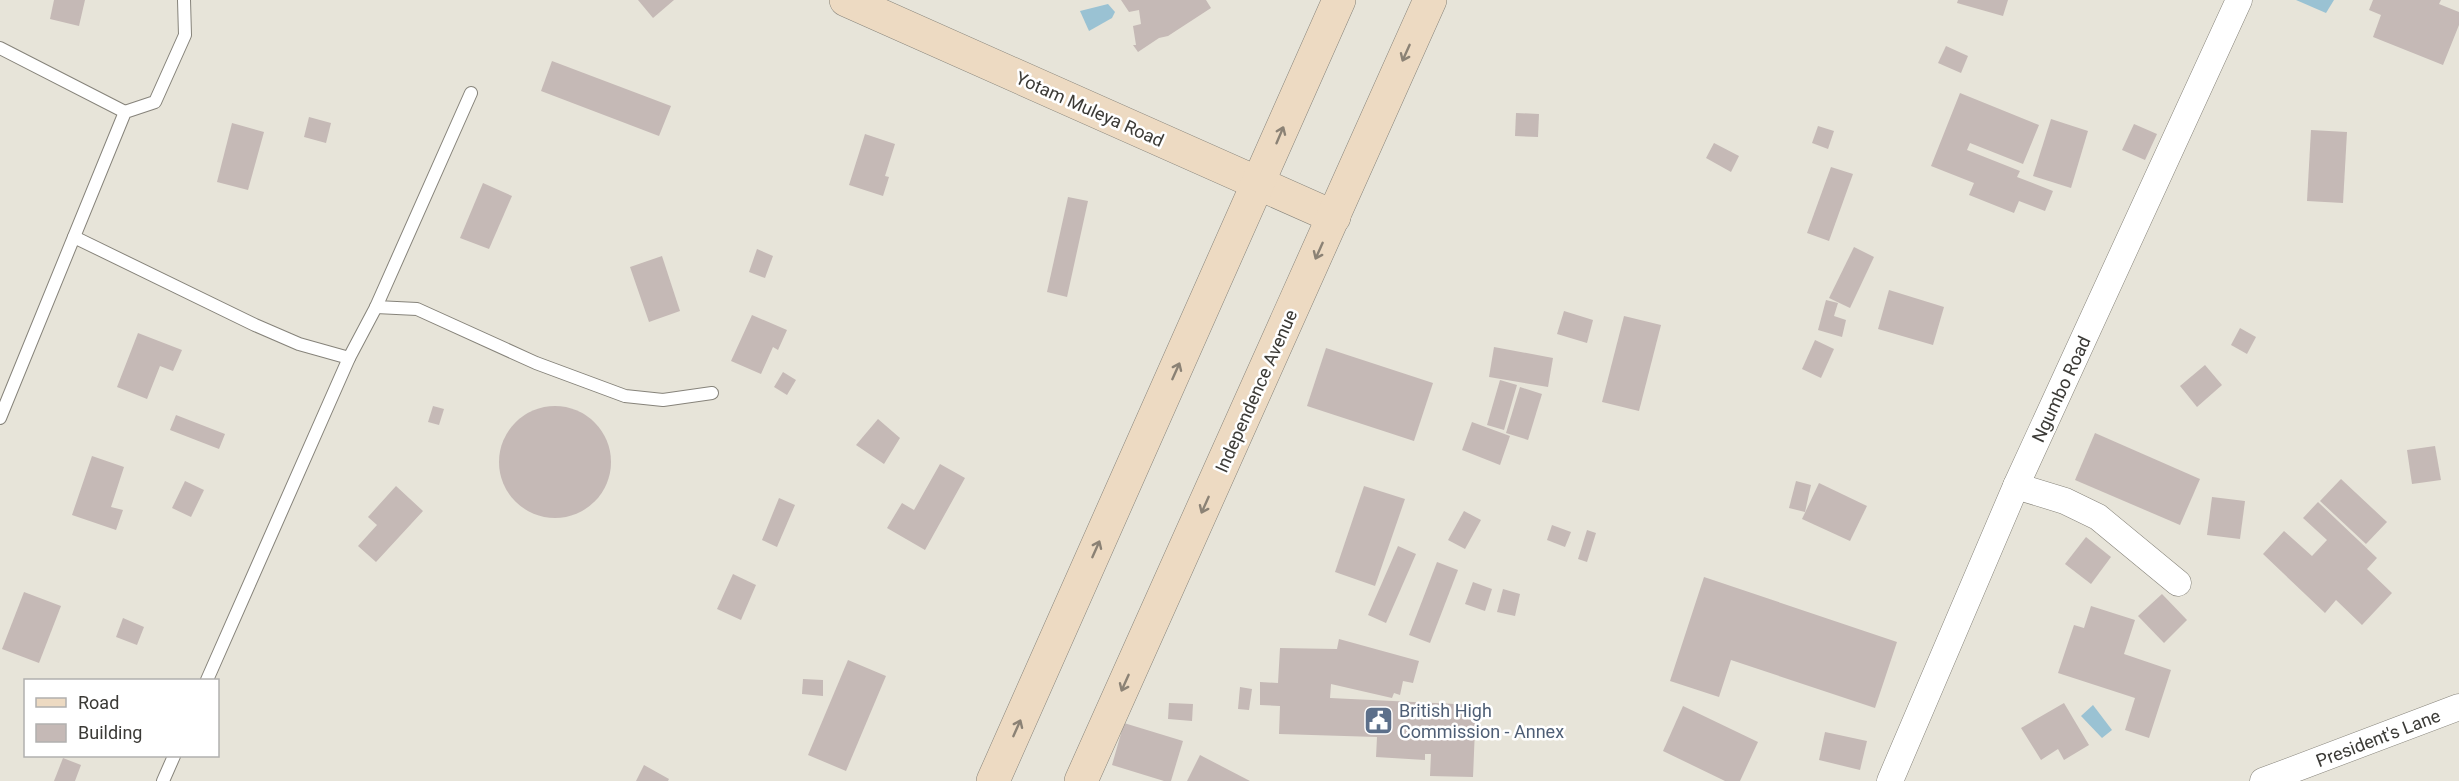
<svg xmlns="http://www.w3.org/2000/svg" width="2459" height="781" viewBox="0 0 2459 781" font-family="Roboto,sans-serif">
  <rect width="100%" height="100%" fill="#e7e4d9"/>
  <g fill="#9ac2d3">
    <polygon points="2296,0 2334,0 2326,13"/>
    <polygon points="1108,4 1115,12 1112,18 1089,31 1080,11"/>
    <polygon points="2093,705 2112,730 2102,738 2081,716"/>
  </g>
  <g fill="#c5b9b6">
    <polygon points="54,0 85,0 79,26 50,19"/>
    <polygon points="638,0 674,0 653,18"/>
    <polygon points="1121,0 1206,0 1211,8 1168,36 1159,38 1138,52 1133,45 1136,45 1133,26 1141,24 1139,10 1129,12"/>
    <polygon points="1958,0 2008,0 2003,16 1957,3"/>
    <polygon points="2373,0 2441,0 2439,4 2459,12 2459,25 2443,65 2373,37 2381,15 2369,10"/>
    <polygon points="1946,46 1968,56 1961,73 1938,63"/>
    <polygon points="552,61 671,106 659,136 541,91"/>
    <polygon points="1960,93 2039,125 2023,164 1970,143 1967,150 2020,171 2017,177 2053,191 2045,211 2019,201 2014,213 1969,195 1974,183 1931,166"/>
    <polygon points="1516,113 1539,114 1538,137 1515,136"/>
    <polygon points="309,117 331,123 326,143 304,137"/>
    <polygon points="2051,119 2088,131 2071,188 2033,176"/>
    <polygon points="232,123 264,132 248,190 217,182"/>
    <polygon points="2134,124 2157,134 2145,160 2122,150"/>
    <polygon points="1818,126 1834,131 1828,149 1812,143"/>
    <polygon points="2311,130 2347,132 2343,203 2307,201"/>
    <polygon points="865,134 895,144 885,176 889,177 883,196 849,185"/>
    <polygon points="1714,143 1739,156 1731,172 1706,158"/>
    <polygon points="1831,167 1853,174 1829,241 1807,233"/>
    <polygon points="483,183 512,196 489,249 460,238"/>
    <polygon points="1068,197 1088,201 1067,297 1047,292"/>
    <polygon points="1854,247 1874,257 1850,308 1829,298"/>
    <polygon points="757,249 773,256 765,278 749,272"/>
    <polygon points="662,256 680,311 649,322 630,267"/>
    <polygon points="1889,290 1944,307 1933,345 1878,329"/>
    <polygon points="1826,300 1838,303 1834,316 1846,320 1842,337 1818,330"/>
    <polygon points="1564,311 1593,320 1587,343 1557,334"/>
    <polygon points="752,315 787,330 778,350 773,347 761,374 731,361"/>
    <polygon points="1624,316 1661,325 1639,411 1602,402"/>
    <polygon points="2240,328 2256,337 2247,354 2231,345"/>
    <polygon points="138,333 182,350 173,371 160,366 147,399 117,387"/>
    <polygon points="1815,340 1834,349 1821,378 1802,369"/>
    <polygon points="1494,347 1553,358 1548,387 1489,377"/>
    <polygon points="1326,348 1433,383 1414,441 1307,406"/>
    <polygon points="2205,365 2222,385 2197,407 2180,386"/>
    <polygon points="783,372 796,380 787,395 774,387"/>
    <polygon points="1500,380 1517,385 1504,430 1487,425"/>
    <polygon points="1520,387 1542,394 1528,440 1506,433"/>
    <polygon points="433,406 444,409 439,425 428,422"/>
    <circle cx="555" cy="462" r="56"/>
    <polygon points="176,415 225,434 219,449 170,430"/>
    <polygon points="878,419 900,438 884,464 856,445"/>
    <polygon points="1472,422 1510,436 1500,465 1462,450"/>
    <polygon points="2095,433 2200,479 2180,525 2075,480"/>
    <polygon points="2435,446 2441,480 2412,484 2407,450"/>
    <polygon points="92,456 124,467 111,507 123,510 116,530 72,515"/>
    <polygon points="940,464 965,478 925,550 887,528 902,503 914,510"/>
    <polygon points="2341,479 2387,522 2366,544 2320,501"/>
    <polygon points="185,481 204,490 191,517 172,508"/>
    <polygon points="1796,481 1811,485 1805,512 1789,508"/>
    <polygon points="1819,483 1867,506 1850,541 1802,519"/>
    <polygon points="396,486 423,511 376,562 358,546 377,525 368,517"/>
    <polygon points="1364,486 1405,499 1375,586 1335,572"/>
    <polygon points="2212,497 2245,501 2240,539 2207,535"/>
    <polygon points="779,498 795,505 777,547 762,540"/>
    <polygon points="2318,502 2377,558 2367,569 2392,593 2362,625 2336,600 2325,613 2263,554 2284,531 2312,556 2327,540 2303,518"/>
    <polygon points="1464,511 1481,520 1465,549 1448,540"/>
    <polygon points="1552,525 1571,532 1565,547 1547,540"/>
    <polygon points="1587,530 1596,533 1587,562 1578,559"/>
    <polygon points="2086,537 2111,557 2091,584 2065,564"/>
    <polygon points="1398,546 1416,554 1386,623 1368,615"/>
    <polygon points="1437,562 1458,570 1430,643 1409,635"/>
    <polygon points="733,574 756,585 741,620 717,609"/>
    <polygon points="1704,577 1897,642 1875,708 1731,660 1719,697 1670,681"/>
    <polygon points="1473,582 1492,589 1485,611 1465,604"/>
    <polygon points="1503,589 1520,594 1515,616 1497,612"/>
    <polygon points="24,592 61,606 39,663 2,649"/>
    <polygon points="2162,594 2187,620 2164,643 2138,616"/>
    <polygon points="2091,606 2135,620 2124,654 2171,670 2149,738 2125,730 2135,698 2058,673 2074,625 2084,628"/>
    <polygon points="123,618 144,627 137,645 116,637"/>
    <polygon points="1339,639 1419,661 1413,683 1403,681 1400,695 1394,693 1392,698 1331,684 1330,698 1476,705 1473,777 1430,776 1431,754 1425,754 1425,760 1376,757 1377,737 1279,734 1280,706 1260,705 1260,682 1278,683 1280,648 1337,649"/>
    <polygon points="848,660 886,676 846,771 808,755"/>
    <polygon points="803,679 823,680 823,696 802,694"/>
    <polygon points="1240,687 1252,689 1249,710 1238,709"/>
    <polygon points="1169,703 1193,704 1192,721 1168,719"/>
    <polygon points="2064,703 2089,745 2064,760 2058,749 2041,760 2021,728"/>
    <polygon points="1683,706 1758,742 1740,781 1725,781 1663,751"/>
    <polygon points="1124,723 1183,741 1171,781 1164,781 1112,765"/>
    <polygon points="1825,732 1867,741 1860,770 1819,760"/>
    <polygon points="1200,755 1250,781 1187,781"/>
    <polygon points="63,758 81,765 75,781 54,781"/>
    <polygon points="644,765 669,779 668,781 636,781"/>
  </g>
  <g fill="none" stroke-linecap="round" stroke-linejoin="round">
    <defs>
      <g id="lane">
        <polyline points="0,48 125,112"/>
        <polyline points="74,237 255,325 299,344 349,358"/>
        <polyline points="376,307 417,309 536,363 625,396 663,400 712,393"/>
        <polyline points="0,418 125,112 155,102 185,35 184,0"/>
        <polyline points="207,680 349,358 376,307 471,93"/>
        <polyline points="163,781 174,756"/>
      </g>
      <g id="street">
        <polyline points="2016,486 2065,501 2098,517 2178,583"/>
        <polyline points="1890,781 2016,486 2239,0"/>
        <polyline points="2263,781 2459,707"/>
      </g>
      <g id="secondary">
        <polyline points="846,0 1334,217"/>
        <polyline points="993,781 1339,0"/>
        <polyline points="1081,781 1430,0"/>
      </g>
    </defs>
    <use href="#lane" stroke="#86837a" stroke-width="14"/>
    <use href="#street" stroke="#86837a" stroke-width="27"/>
    <use href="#secondary" stroke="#86837a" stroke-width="34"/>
    <use href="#lane" stroke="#fff" stroke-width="12"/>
    <use href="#street" stroke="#fff" stroke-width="26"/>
    <use href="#secondary" stroke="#eddac2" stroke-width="33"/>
  </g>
  <defs><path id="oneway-shaft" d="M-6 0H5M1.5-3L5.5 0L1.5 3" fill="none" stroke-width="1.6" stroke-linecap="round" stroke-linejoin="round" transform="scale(1.5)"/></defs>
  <g stroke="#8b8275">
    <use href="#oneway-shaft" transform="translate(1406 53) rotate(114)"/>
    <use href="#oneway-shaft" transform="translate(1280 135) rotate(-67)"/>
    <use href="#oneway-shaft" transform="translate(1319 251) rotate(114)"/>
    <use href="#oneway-shaft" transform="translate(1176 371) rotate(-66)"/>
    <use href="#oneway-shaft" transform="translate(1205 505) rotate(114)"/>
    <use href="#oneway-shaft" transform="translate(1096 549) rotate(-66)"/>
    <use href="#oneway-shaft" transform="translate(1125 683) rotate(114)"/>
    <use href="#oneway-shaft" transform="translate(1017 728) rotate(-66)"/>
  </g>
  <defs>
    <symbol id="civic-square" viewBox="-11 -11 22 22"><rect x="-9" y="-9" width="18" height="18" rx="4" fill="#5c6f8a" stroke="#fff"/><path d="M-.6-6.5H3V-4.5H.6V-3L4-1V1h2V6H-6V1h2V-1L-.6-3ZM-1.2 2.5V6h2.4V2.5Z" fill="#fff"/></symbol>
  </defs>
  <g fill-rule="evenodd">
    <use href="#civic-square" x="1362" y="704" width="33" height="33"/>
  </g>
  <g text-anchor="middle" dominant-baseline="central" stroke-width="5" stroke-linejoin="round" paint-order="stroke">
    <g font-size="18" fill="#3b3a36" stroke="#fff">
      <text transform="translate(1090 109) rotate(24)">Yotam Muleya Road</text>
      <text transform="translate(2061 389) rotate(-65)">Ngumbo Road</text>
      <text transform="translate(1256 391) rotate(-66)">Independence Avenue</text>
      <text transform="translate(2378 738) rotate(-21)">President's Lane</text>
    </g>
    <g font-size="18" fill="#4e5e75" stroke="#fff" text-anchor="start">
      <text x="1399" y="710">British High<tspan x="1399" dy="21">Commission - Annex</tspan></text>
    </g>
  </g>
  <rect x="24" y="679" width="195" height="78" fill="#ffffff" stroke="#b1b0af" stroke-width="1.5"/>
  <rect x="36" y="698" width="30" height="9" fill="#eddac2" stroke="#b1b0af" stroke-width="1.5"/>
  <text x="78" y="709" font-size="18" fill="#3b3a36">Road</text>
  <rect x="36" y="724" width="30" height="18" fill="#c5b9b6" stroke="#b1b0af" stroke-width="1.5"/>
  <text x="78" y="739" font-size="18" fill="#3b3a36">Building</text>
</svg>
